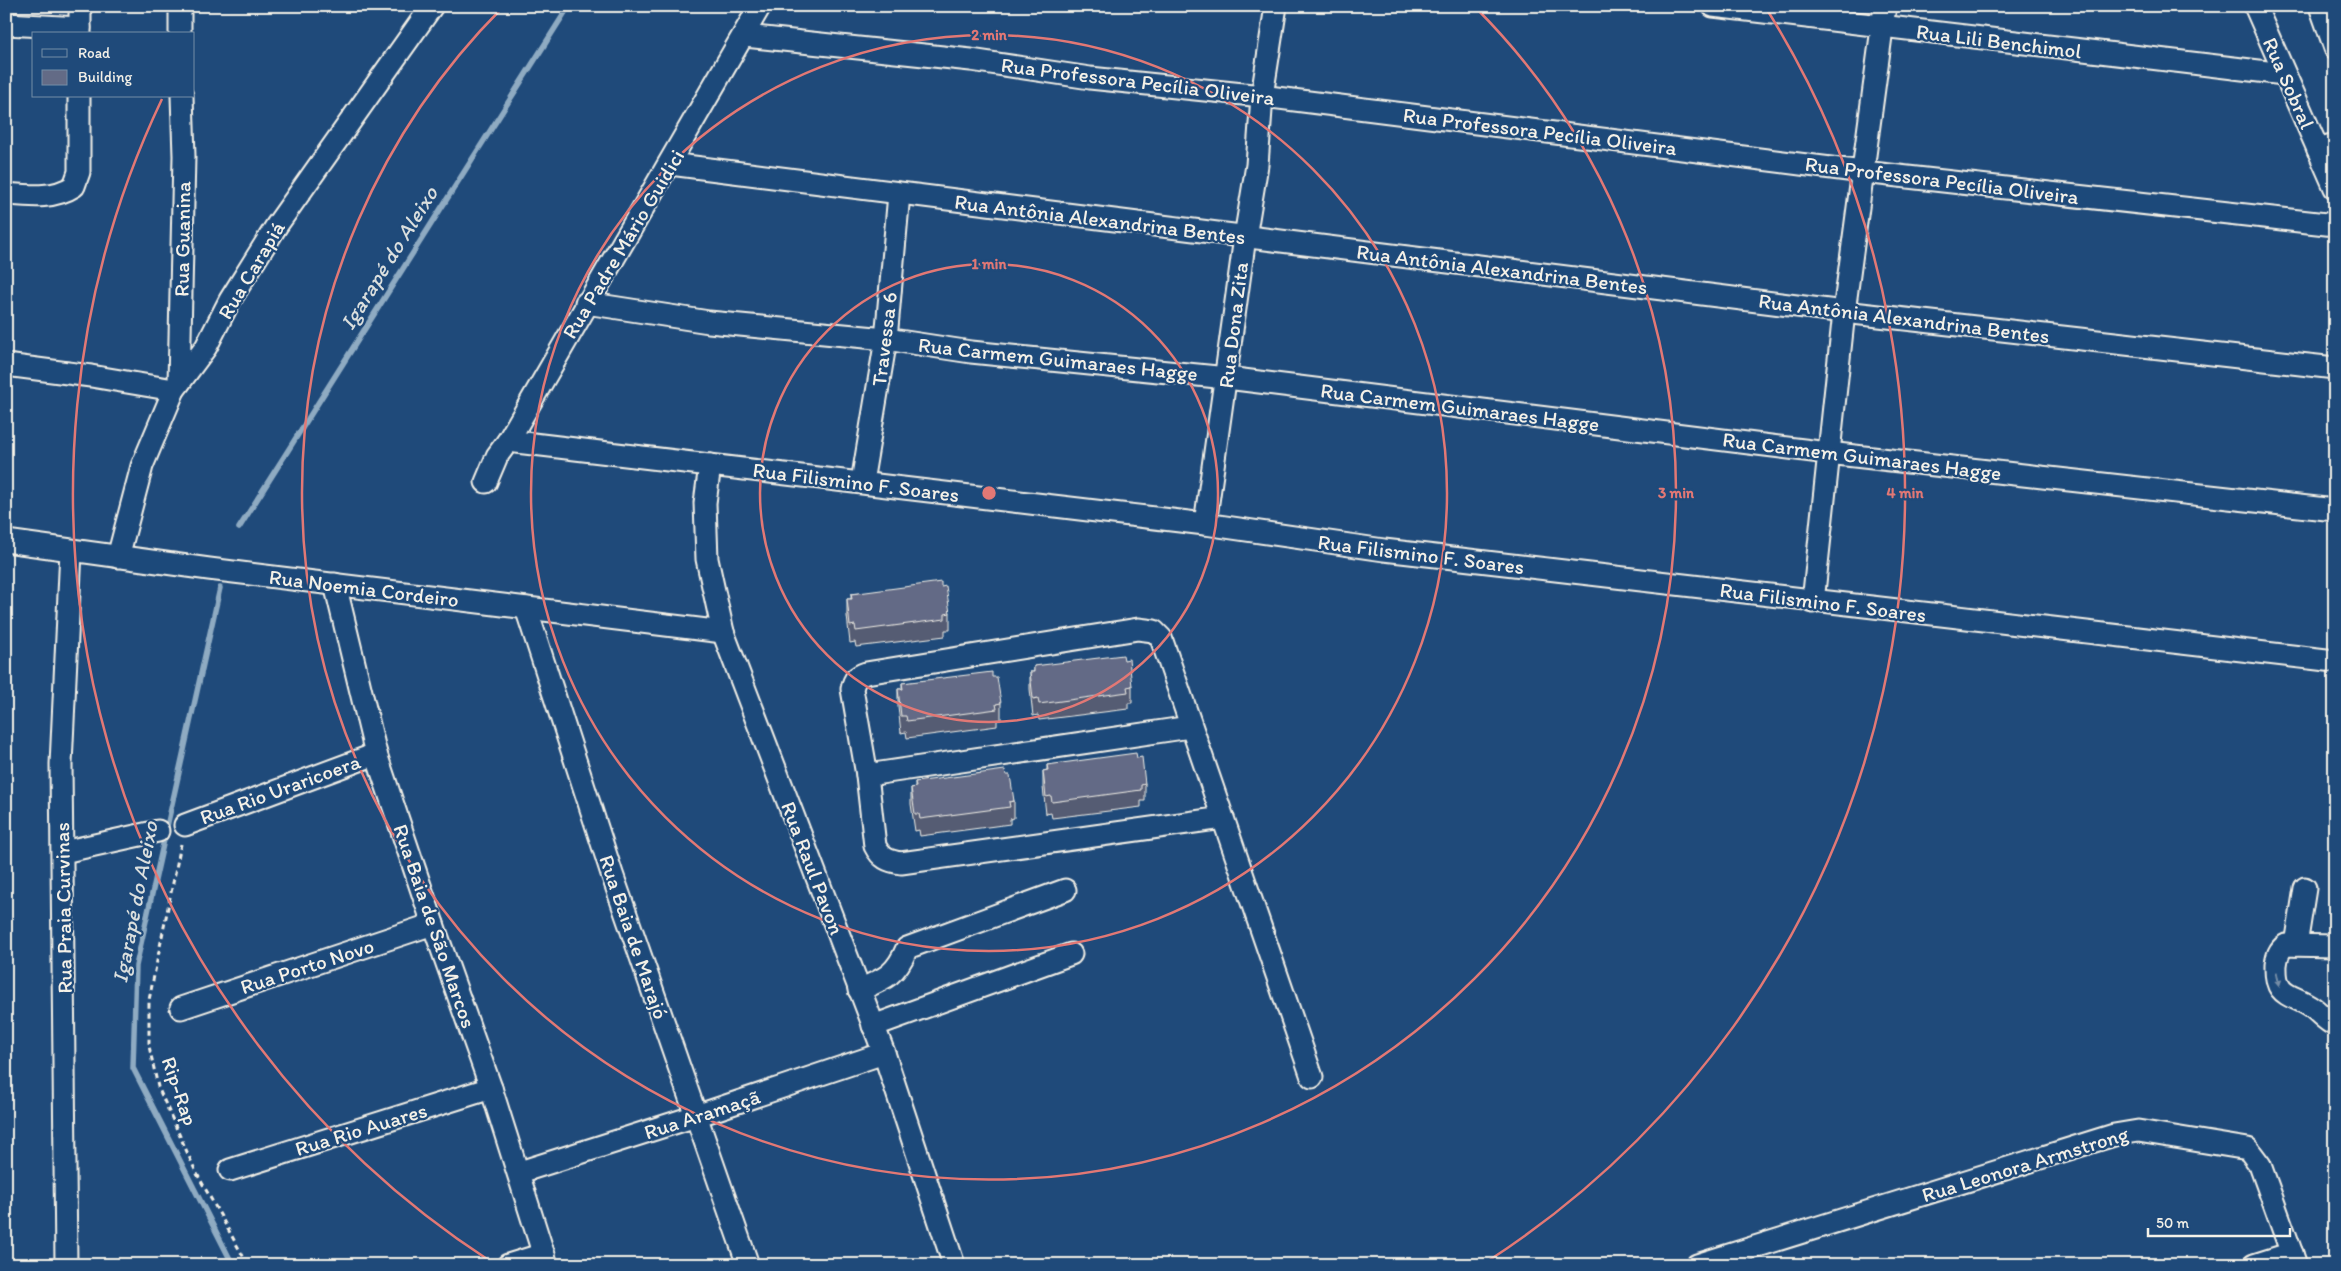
<svg xmlns="http://www.w3.org/2000/svg" width="2341" height="1271" viewBox="0 0 2341 1271" font-family="Itim,sans-serif">
  <rect width="100%" height="100%" fill="#1f4a7a"/>
  <filter id="ink" filterUnits="userSpaceOnUse"><feTurbulence type="fractalNoise" baseFrequency=".02" numOctaves="2"/><feDisplacementMap in="SourceGraphic" scale="10" xChannelSelector="R" yChannelSelector="G"/><feConvolveMatrix kernelMatrix="1 2 1 2 8 2 1 2 1" color-interpolation-filters="sRGB"/></filter>
  <g filter="url(#ink)">
    <g fill="none" stroke-linecap="round" stroke-linejoin="round">
      <g stroke="#8fabc2" stroke-width="5.5">
        <polyline points="239,528 569,6"/>
        <polyline points="220,588 136,966 133,1068 233,1265"/>
      </g>
      <defs>
        <g id="minor">
          <polyline points="80,6 80,34"/>
          <polyline points="180,6 180,34"/>
          <polyline points="1713,6 2284,74"/>
          <polyline points="2255,6 2335,188"/>
          <polyline points="2320,6 2335,48"/>
          <polyline points="6,24 80,28"/>
          <polyline points="745,36 971,60 1090,78 1262,96 1863,172 2335,225"/>
          <polyline points="2318,150 2335,145"/>
          <polyline points="670,164 1844,312 2335,368"/>
          <path d="M6 194C30 196 54 199 74 186L79 172V96"/>
          <polyline points="586,303 709,322 886,339 971,352 1227,378 1828,453 2335,510"/>
          <polyline points="6,365 91,376 174,390"/>
          <polyline points="179,383 184,156 182,96"/>
          <polyline points="508,441 1205,524 1384,550 2335,661"/>
          <polyline points="710,465 705,503 707,559 723,632 884,1053 954,1265"/>
          <polyline points="486,482 497,456 508,441 760,6"/>
          <polyline points="862,482 886,339 899,194"/>
          <polyline points="1205,524 1245,237 1257,165 1262,96 1276,6"/>
          <polyline points="6,541 209,569 723,632"/>
          <polyline points="118,557 142,466 174,390 206,347 230,300 277,225 432,6"/>
          <polyline points="335,584 376,754 433,924 491,1088 547,1265"/>
          <polyline points="1813,602 1844,312 1885,6"/>
          <polyline points="526,608 612,874 748,1265"/>
          <polyline points="867,775 1190,727"/>
          <path d="M1223 818 1161 638 1154 631 1138 629 866 673C857 676 854 679 852 689L867 775 875 846C881 858 888 861 901 863L1223 818 1312 1077"/>
          <polyline points="185,825 376,754"/>
          <polyline points="63,852 158,831"/>
          <polyline points="2296,945 2305,888"/>
          <path d="M2335 946 2286 945C2279 950 2277 956 2276 965 2275 999 2290 992 2313 1008 2321 1014 2326 1021 2335 1025"/>
          <path d="M859 990C885 979 896 975 907 948L1065 890"/>
          <polyline points="181,1008 433,924"/>
          <polyline points="873,1026 1071,954"/>
          <polyline points="230,1170 491,1088"/>
          <polyline points="520,1172 696,1116 884,1053"/>
          <polyline points="66,1265 61,764 71,551"/>
          <polyline points="508,1265 544,1254"/>
          <polyline points="1697,1265 2114,1135 2138,1131 2248,1149 2260,1165 2296,1265"/>
          <polyline points="2254,1265 2292,1253"/>
        </g>
      </defs>
      <use href="#minor" stroke="#f4f1e8" stroke-width="25"/>
      <polyline stroke="#f4f1e8" stroke-width="3" stroke-dasharray="5 4" stroke-linecap="butt" points="181,844 149,1000 149,1046 158,1087 196,1172 248,1265"/>
      <use href="#minor" stroke="#1f4a7a" stroke-width="21"/>
    </g>
    <g fill="#555c73" stroke="#f4f1e8">
      <polygon points="941,587 950,613 950,630 945,630 945,636 856,647 855,642 850,643 847,616 847,599 851,599 851,594"/>
      <polygon points="1124,660 1132,686 1132,703 1128,703 1128,709 1039,720 1038,715 1033,716 1030,689 1030,672 1034,672 1034,666"/>
      <polygon points="992,677 1001,703 1001,720 997,720 997,726 907,738 906,732 901,733 898,706 898,689 902,689 902,683"/>
      <polygon points="1137,758 1145,784 1145,801 1141,801 1141,807 1052,818 1051,813 1046,814 1043,787 1043,771 1047,770 1047,765"/>
      <polygon points="1006,775 1014,801 1014,818 1010,819 1010,824 920,836 919,830 915,831 911,804 911,788 915,787 915,782"/>
    </g>
    <g fill="#636b86" stroke="#f4f1e8">
      <polygon points="941,582 941,587 946,586 950,613 945,614 945,619 856,631 855,625 850,626 847,599 852,599 851,594"/>
      <polygon points="1123,655 1124,660 1129,659 1132,686 1127,687 1128,692 1039,704 1038,698 1033,699 1030,672 1034,672 1034,666"/>
      <polygon points="992,672 992,677 997,677 1001,703 996,704 997,709 907,721 906,716 901,716 898,689 903,689 902,683"/>
      <polygon points="1136,753 1137,758 1142,757 1145,784 1141,785 1141,790 1052,802 1051,796 1046,797 1043,771 1048,770 1047,765"/>
      <polygon points="1005,770 1006,775 1010,775 1014,801 1009,802 1010,807 920,819 919,814 915,814 911,788 916,787 915,782"/>
    </g>
    <defs><path id="oneway-solid" d="M-6-.8H1V-3.2L6.5 0L1 3.2V.8H-6Z" transform="scale(1.25)"/></defs>
    <use fill="#748da6" href="#oneway-solid" transform="translate(2278 979) rotate(79)"/>
  </g>
  <g fill="none" stroke="#e27875" stroke-width="2.5">
    <circle cx="989" cy="493" r="229"/>
    <circle cx="989" cy="493" r="458"/>
    <path d="M1475 7A687 687 0 1 1 503 7"/>
    <path d="M490 1261A916 916 0 0 1 162 99M1766 8A916 916 0 0 1 1488 1261"/>
  </g>
  <g text-anchor="middle" dominant-baseline="central" stroke-width="4.5" stroke-linejoin="round" paint-order="stroke">
    <g font-size="21" fill="#f4f1e8" stroke="#1f4a7a">
      <text transform="translate(1999 41) rotate(7)">Rua Lili Benchimol</text>
      <text transform="translate(1138 81) rotate(7)">Rua Professora Pecília Oliveira</text>
      <text transform="translate(2289 83) rotate(66)">Rua Sobral</text>
      <text transform="translate(1540 131) rotate(7)">Rua Professora Pecília Oliveira</text>
      <text transform="translate(1942 180) rotate(7)">Rua Professora Pecília Oliveira</text>
      <text transform="translate(1100 219) rotate(7)">Rua Antônia Alexandrina Bentes</text>
      <text transform="translate(182 239) rotate(-89)">Rua Guanina</text>
      <text transform="translate(623 244) rotate(-59)">Rua Padre Mário Guidici</text>
      <text transform="translate(1502 269) rotate(7)">Rua Antônia Alexandrina Bentes</text>
      <text transform="translate(251 270) rotate(-59)">Rua Carapiá</text>
      <text transform="translate(1904 318) rotate(7)">Rua Antônia Alexandrina Bentes</text>
      <text transform="translate(1233 325) rotate(-83)">Rua Dona Zita</text>
      <text transform="translate(884 339) rotate(-83)">Travessa 6</text>
      <text transform="translate(1058 359) rotate(6)">Rua Carmem Guimaraes Hagge</text>
      <text transform="translate(1460 407) rotate(7)">Rua Carmem Guimaraes Hagge</text>
      <text transform="translate(1862 456) rotate(7)">Rua Carmem Guimaraes Hagge</text>
      <text transform="translate(856 482) rotate(7)">Rua Filismino F. Soares</text>
      <text transform="translate(1421 554) rotate(7)">Rua Filismino F. Soares</text>
      <text transform="translate(364 588) rotate(7)">Rua Noemia Cordeiro</text>
      <text transform="translate(1823 602) rotate(7)">Rua Filismino F. Soares</text>
      <text transform="translate(280 789) rotate(-20)">Rua Rio Uraricoera</text>
      <text transform="translate(813 868) rotate(69)">Rua Raul Pavon</text>
      <text transform="translate(63 908) rotate(-91)">Rua Praia Curvinas</text>
      <text transform="translate(435 926) rotate(71)">Rua Baia de São Marcos</text>
      <text transform="translate(634 937) rotate(71)">Rua Baia de Marajó</text>
      <text transform="translate(307 966) rotate(-18)">Rua Porto Novo</text>
      <text transform="translate(180 1091) rotate(71)">Rip-Rap</text>
      <text transform="translate(702 1114) rotate(-18)">Rua Aramaçã</text>
      <text transform="translate(361 1129) rotate(-17)">Rua Rio Auares</text>
      <text transform="translate(2025 1164) rotate(-17)">Rua Leonora Armstrong</text>
    </g>
    <g font-size="22" font-style="italic" fill="#dbdfde" stroke="#1f4a7a">
      <text transform="translate(389 258) rotate(-58)">Igarapé do Aleixo</text>
      <text transform="translate(135 902) rotate(-79)">Igarapé do Aleixo</text>
    </g>
  </g>
  <circle cx="989" cy="493" r="8" fill="#e27875" stroke="#1f4a7a" stroke-width="2.5"/>
  <g font-size="15" text-anchor="middle" font-weight="bold" fill="#e27875" stroke="#1f4a7a" stroke-width="4.5" stroke-linejoin="round" paint-order="stroke">
    <text x="989" y="40">2 min</text>
    <text x="989" y="269">1 min</text>
    <text x="1676" y="498">3 min</text>
    <text x="1905" y="498">4 min</text>
  </g>
  <rect width="2341" height="1271" fill="none" stroke="#1f4a7a" stroke-width="25"/>
  <rect x="12" y="12" width="2316" height="1246" fill="none" stroke="#f4f1e8" stroke-width="2" filter="url(#ink)"/>
  <rect x="32" y="32" width="162" height="65" fill="#1f4a7a" stroke="#748da6"/>
  <rect x="42" y="49" width="25" height="8" fill="#1f4a7a" stroke="#748da6"/>
  <text x="78" y="58" font-size="15" fill="#f4f1e8">Road</text>
  <rect x="42" y="70" width="25" height="15" fill="#636b86" stroke="#748da6"/>
  <text x="78" y="82" font-size="15" fill="#f4f1e8">Building</text>
  <path d="M2148 1228v8h142v-8" fill="none" stroke="#f4f1e8" stroke-width="2.5"/>
  <text x="2156" y="1228" font-size="15" fill="#f4f1e8" stroke="#1f4a7a" stroke-width="4" paint-order="stroke">50 m</text>
</svg>
